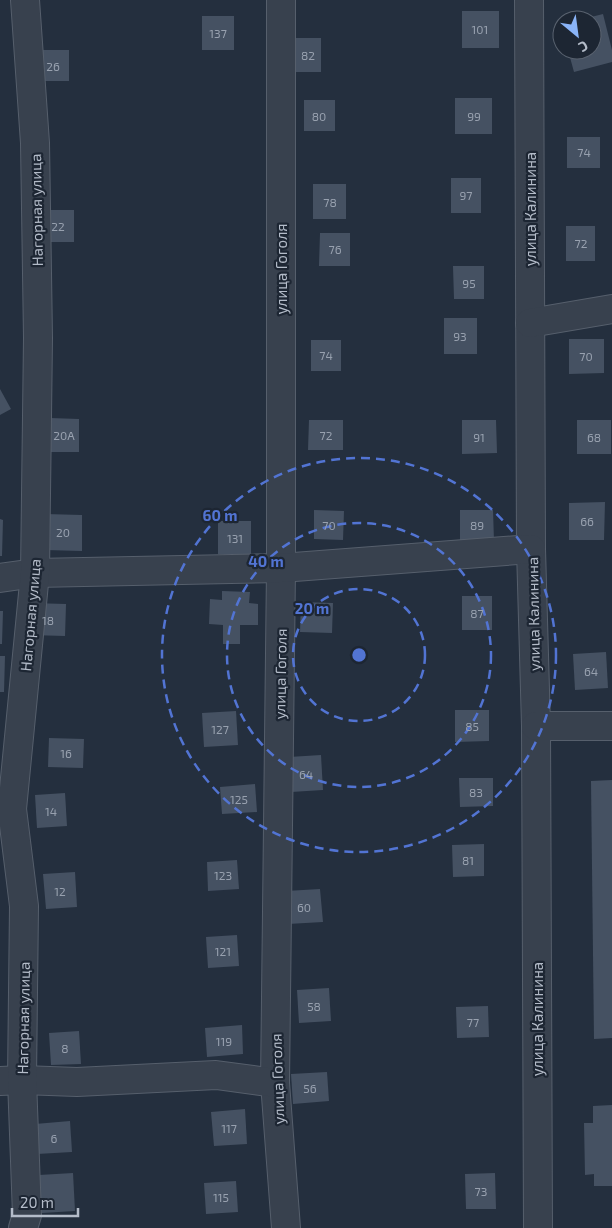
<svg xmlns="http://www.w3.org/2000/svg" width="612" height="1228" viewBox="0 0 612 1228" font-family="'Exo 2',sans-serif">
  <rect width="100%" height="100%" fill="#242f3e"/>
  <g fill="#455162">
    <rect x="462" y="11" width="37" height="37"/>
    <polygon points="603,14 612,50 612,62 574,72 568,50 592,50 592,20 583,19"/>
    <rect x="202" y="16" width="32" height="34"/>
    <rect x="294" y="38" width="27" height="34"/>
    <polygon points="38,50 69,50 69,81 39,81"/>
    <rect x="455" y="98" width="37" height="36"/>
    <rect x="304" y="100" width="31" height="31"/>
    <rect x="567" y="137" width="33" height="31"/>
    <rect x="451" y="178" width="30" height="35"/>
    <rect x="313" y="184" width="33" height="35"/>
    <rect x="41" y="210" width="33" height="32"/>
    <rect x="566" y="226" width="29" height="35"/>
    <polygon points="320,233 350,233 350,266 319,266"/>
    <polygon points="453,266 484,266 484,299 454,299"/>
    <rect x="444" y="318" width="33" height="36"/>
    <polygon points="569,339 604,339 604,373 569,374"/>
    <rect x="311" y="340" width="30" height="31"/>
    <polygon points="0,389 11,409 0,415"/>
    <polygon points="50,418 79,419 79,452 50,452"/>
    <polygon points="309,420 343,420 343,450 308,450"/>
    <polygon points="462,420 496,420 497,453 462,454"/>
    <rect x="577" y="420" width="34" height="34"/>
    <polygon points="605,502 604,540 569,540 569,503"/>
    <polygon points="314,510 344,511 343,540 314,539"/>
    <polygon points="460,510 493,510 494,541 460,541"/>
    <polygon points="45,514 82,515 82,551 45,550"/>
    <polygon points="0,519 3,520 2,556 0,556"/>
    <rect x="218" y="521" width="33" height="33"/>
    <polygon points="222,591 250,592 249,603 258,604 258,625 240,625 240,644 223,644 223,625 209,624 210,599 222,600"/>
    <rect x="462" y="596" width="30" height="34"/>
    <polygon points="301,602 333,603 332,633 300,632"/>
    <polygon points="31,603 66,604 65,636 30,635"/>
    <polygon points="0,611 3,611 2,644 0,644"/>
    <polygon points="606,652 608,688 575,690 573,654"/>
    <polygon points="0,656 5,656 4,692 0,692"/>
    <polygon points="455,710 489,710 489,741 455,742"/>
    <polygon points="236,711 238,745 204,747 202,713"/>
    <polygon points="49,738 84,739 83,768 48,767"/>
    <polygon points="321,755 323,790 291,792 289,757"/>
    <polygon points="459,778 493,778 493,806 460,807"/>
    <polygon points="612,780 612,1038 594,1039 591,781"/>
    <polygon points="255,784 257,812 222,814 220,787"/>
    <polygon points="65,793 67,826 37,828 35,795"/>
    <polygon points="484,844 484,876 453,877 452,845"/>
    <polygon points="237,860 239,889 208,891 207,862"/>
    <polygon points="75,872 77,907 46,909 43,874"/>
    <polygon points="320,889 323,922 288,924 286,891"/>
    <polygon points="237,935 239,966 208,968 206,937"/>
    <polygon points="329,988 331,1021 299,1023 297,990"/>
    <polygon points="488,1006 489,1037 457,1038 456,1007"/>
    <polygon points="242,1025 243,1054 207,1057 205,1028"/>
    <polygon points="79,1031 81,1064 51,1065 49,1033"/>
    <polygon points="327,1072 329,1101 293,1104 291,1074"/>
    <polygon points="612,1105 612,1186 594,1186 594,1174 585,1175 584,1123 593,1123 593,1106"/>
    <polygon points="245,1109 247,1144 214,1146 211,1112"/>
    <polygon points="70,1121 72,1152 37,1154 35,1124"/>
    <polygon points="73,1173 75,1211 42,1213 39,1175"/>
    <polygon points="495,1173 496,1209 466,1209 465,1174"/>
    <polygon points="236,1181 238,1212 206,1214 204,1183"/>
  </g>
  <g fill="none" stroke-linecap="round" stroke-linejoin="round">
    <defs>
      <g id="minor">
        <polyline points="281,0 281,568 275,1083 286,1228"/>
        <polyline points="529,0 531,549 536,726 538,1228"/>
        <polyline points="530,323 612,309"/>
        <polyline points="0,578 35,573 281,568 531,549"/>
        <polyline points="536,726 612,726"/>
        <polyline points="0,1081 22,1080 77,1082 216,1075 275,1083"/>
        <polyline points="23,1228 27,1215 22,1080 24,906 12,809 35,573 38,338 35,143 25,0"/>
      </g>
    </defs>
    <use href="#minor" stroke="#565f6c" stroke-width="30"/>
    <use href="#minor" stroke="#38414e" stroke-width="28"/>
  </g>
  <g fill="none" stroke="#5274d3" stroke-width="2.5" stroke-dasharray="9 6">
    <circle cx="359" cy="655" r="66"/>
    <circle cx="359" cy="655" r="132"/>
    <circle cx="359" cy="655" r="197"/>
  </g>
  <g text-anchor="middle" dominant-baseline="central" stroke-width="4.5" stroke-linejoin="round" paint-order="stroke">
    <g font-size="12" fill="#98a1af">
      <text x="480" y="29">101</text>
      <text x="218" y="33">137</text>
      <text x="308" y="55">82</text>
      <text x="53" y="66">26</text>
      <text x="319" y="116">80</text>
      <text x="474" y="116">99</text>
      <text x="584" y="152">74</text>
      <text x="466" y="195">97</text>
      <text x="330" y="202">78</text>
      <text x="58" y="226">22</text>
      <text x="581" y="243">72</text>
      <text x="335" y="249">76</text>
      <text x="469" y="283">95</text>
      <text x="460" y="336">93</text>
      <text x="326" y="355">74</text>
      <text x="586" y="356">70</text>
      <text x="64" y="435">20А</text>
      <text x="326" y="435">72</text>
      <text x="479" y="437">91</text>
      <text x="594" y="437">68</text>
      <text x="587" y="521">66</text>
      <text x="329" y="525">70</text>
      <text x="477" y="525">89</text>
      <text x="63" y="532">20</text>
      <text x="235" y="538">131</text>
      <text x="477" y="613">87</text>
      <text x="48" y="620">18</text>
      <text x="591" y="671">64</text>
      <text x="472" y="726">85</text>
      <text x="220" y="729">127</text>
      <text x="66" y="753">16</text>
      <text x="306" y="774">64</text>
      <text x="476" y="792">83</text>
      <text x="239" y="799">125</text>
      <text x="51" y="811">14</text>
      <text x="468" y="860">81</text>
      <text x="223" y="875">123</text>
      <text x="60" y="891">12</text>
      <text x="304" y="907">60</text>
      <text x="223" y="951">121</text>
      <text x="314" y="1006">58</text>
      <text x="473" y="1022">77</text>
      <text x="224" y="1041">119</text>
      <text x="65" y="1048">8</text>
      <text x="310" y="1088">56</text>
      <text x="229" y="1128">117</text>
      <text x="54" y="1138">6</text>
      <text x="481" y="1191">73</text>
      <text x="221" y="1197">115</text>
    </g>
    <g font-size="15" fill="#b4bcc9" stroke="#1d2633">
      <text transform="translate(530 209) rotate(-90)">улица Калинина</text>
      <text transform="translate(36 210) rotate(-91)">Нагорная улица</text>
      <text transform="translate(281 269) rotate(-90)">улица Гоголя</text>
      <text transform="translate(533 614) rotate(-91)">улица Калинина</text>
      <text transform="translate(30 615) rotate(-85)">Нагорная улица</text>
      <text transform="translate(280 674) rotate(-89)">улица Гоголя</text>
      <text transform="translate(23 1018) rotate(-89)">Нагорная улица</text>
      <text transform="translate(537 1019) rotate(-90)">улица Калинина</text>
      <text transform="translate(277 1079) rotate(-92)">улица Гоголя</text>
    </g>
  </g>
  <circle cx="359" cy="655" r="8" fill="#5274d3" stroke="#1d2633" stroke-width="2.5"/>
  <g font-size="15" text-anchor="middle" font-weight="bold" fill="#5274d3" stroke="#1d2633" stroke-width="4.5" stroke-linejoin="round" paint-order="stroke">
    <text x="220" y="521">60 m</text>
    <text x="266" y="567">40 m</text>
    <text x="312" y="614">20 m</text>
  </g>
  <g transform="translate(577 35) rotate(151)"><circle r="24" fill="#1d2633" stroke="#59626f"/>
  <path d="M0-4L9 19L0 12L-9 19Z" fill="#8ab4f8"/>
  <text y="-8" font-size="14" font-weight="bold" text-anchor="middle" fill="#b4bcc9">С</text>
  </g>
  <path d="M12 1208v8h66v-8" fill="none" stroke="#b4bcc9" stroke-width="2.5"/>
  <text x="20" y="1208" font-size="15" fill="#b4bcc9" stroke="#1d2633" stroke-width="4" paint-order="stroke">20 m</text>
</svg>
